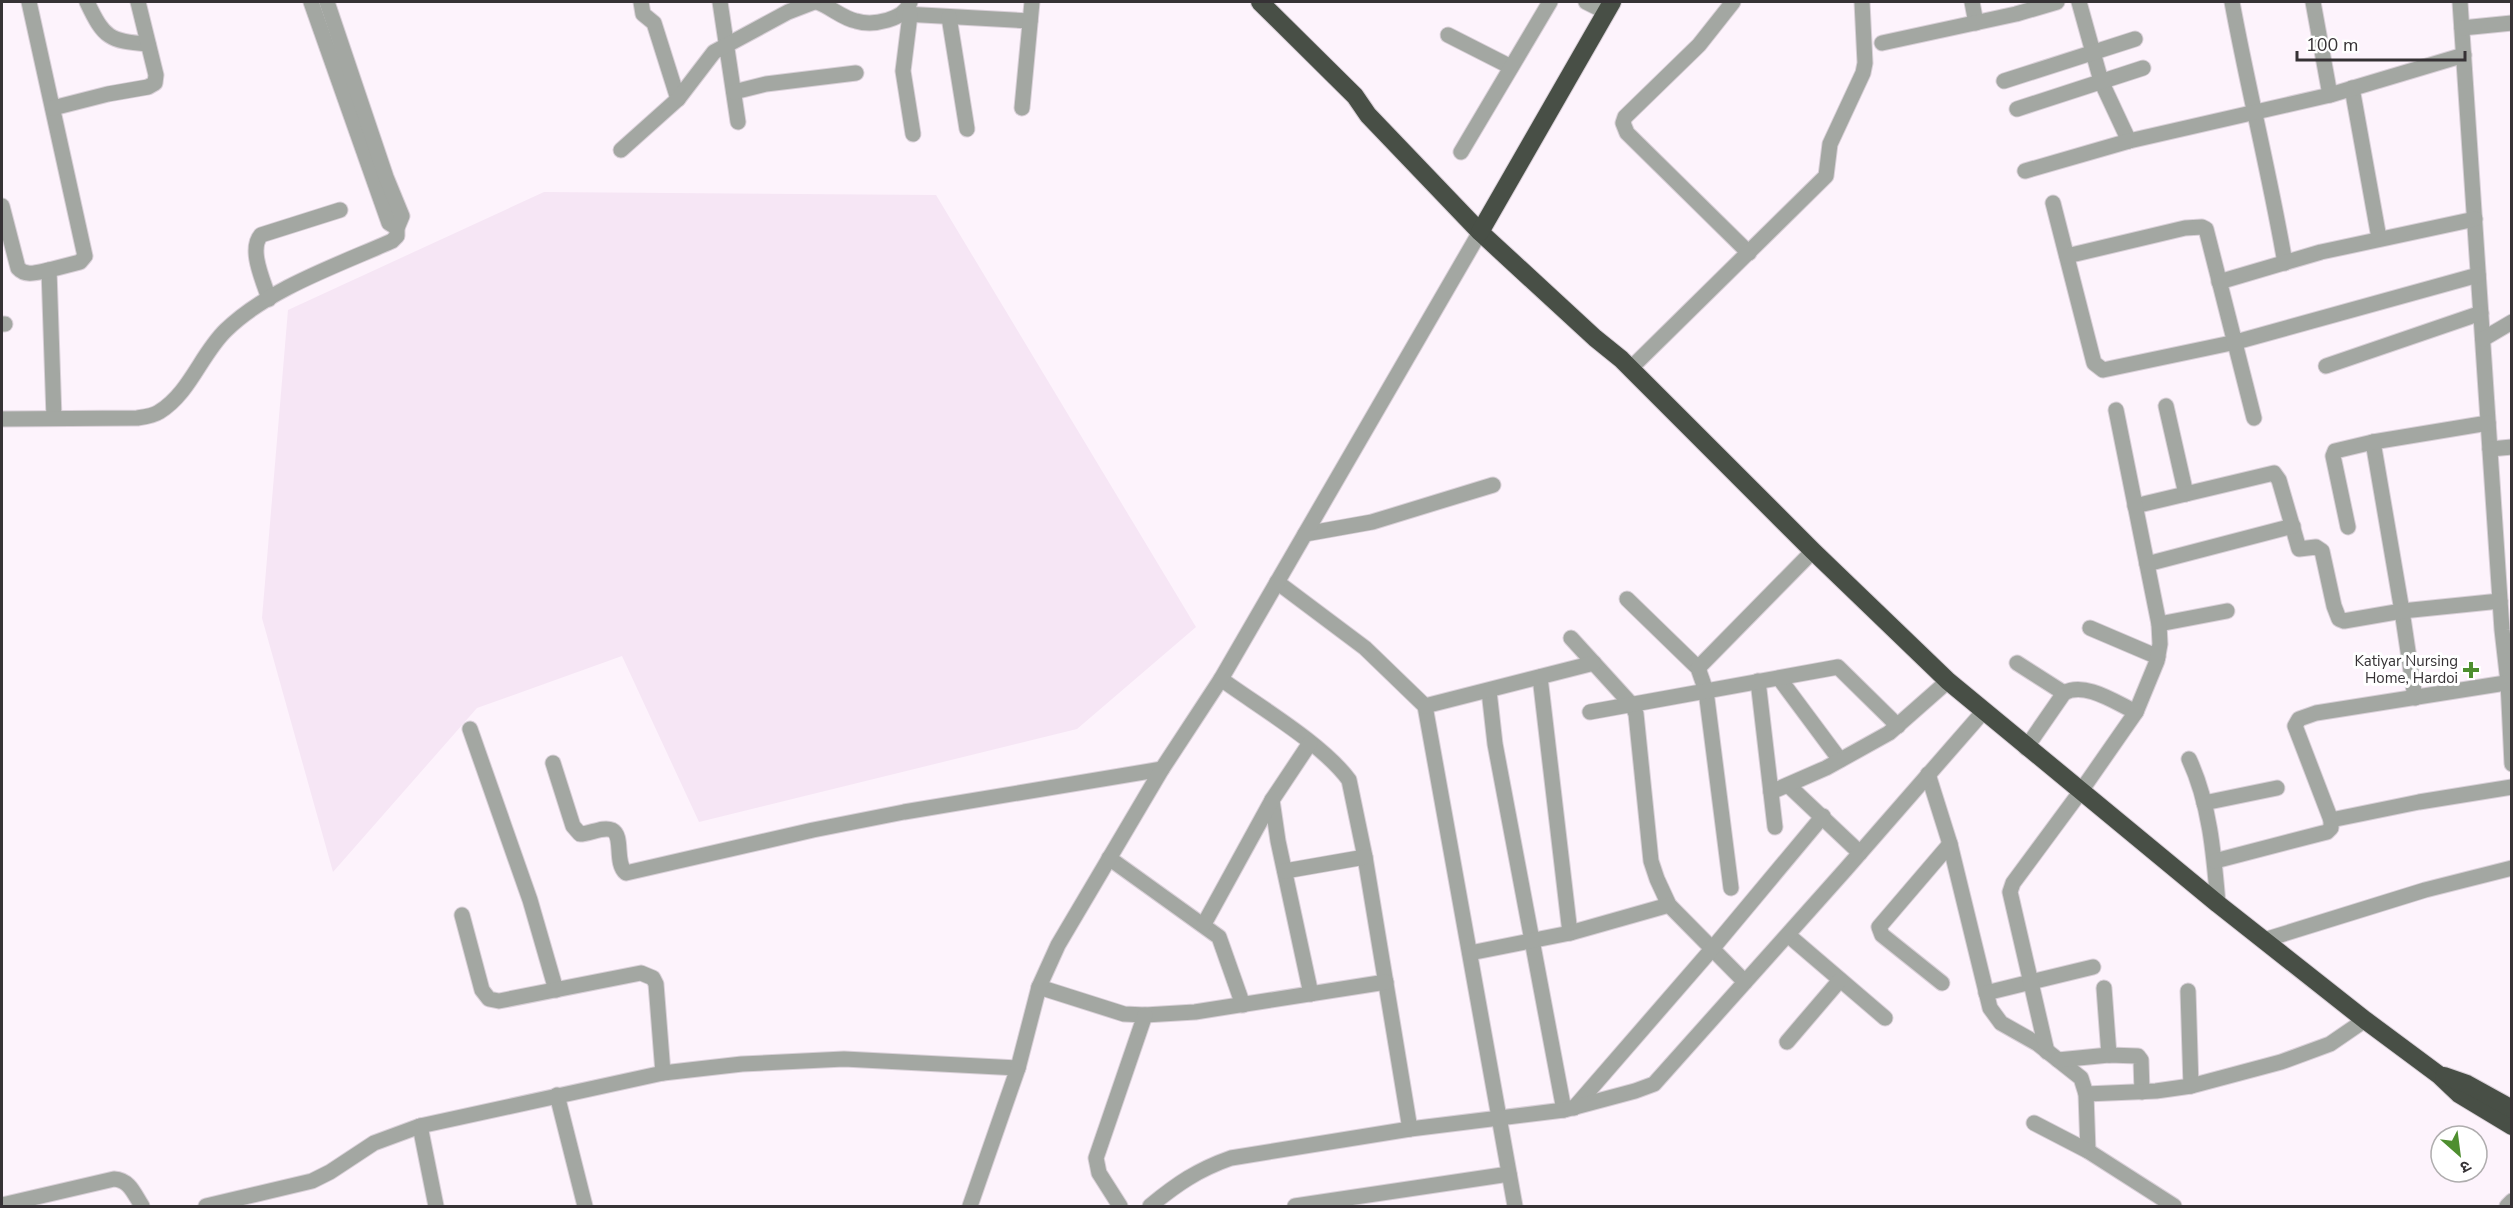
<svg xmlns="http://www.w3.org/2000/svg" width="2513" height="1208" viewBox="0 0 2513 1208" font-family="'Nunito Sans','Noto Sans Devanagari',sans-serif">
  <rect width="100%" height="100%" fill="#fdf3fc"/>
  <polygon fill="#f6e6f5" points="544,192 936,195 1196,627 1077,729 699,822 622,656 477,708 333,872 262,618 288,310"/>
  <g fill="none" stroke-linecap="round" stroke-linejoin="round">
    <defs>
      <g id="minor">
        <polyline points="29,2 85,256 80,262 49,270 54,418"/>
        <path d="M87 2C104 38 109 41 148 44"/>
        <polyline points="311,2 389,223 397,228"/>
        <polyline points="641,2 643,14 654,23 678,99"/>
        <polyline points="720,2 738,122"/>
        <path d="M817 2C831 7 842 18 856 21 873 26 905 20 910 2"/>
        <polyline points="1586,2 1606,12"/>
        <polyline points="1733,2 1699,45 1625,117 1623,123 1627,133 1749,253"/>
        <polyline points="1972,2 1976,23"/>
        <polyline points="2079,2 2101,81 2129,141"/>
        <path d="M2232 2C2248 89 2270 175 2285 263"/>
        <polyline points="2313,2 2330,95"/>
        <polyline points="2460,2 2502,630 2508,682 2512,764"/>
        <polyline points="904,14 1030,21"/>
        <polyline points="910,15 903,71 913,134"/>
        <polyline points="949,17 967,129"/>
        <polyline points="2462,28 2512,23"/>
        <polyline points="1448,35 1511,67"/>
        <polyline points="1882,43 2016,14 2057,2"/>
        <polyline points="2004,81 2135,39"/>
        <polyline points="2352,88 2379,238"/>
        <polyline points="734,92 766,84 856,73"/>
        <polyline points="53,108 108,94 148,87 155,83 156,75 138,2"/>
        <polyline points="1022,108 1032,2"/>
        <polyline points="2017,109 2143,68"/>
        <polyline points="621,150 678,99 714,52 788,12 814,2"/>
        <polyline points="1461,152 1550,2"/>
        <polyline points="2025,171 2129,141 2330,95 2464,55"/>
        <polyline points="2053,203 2094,363 2103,370 2236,342 2478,275"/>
        <path d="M2 206 18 268C26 277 38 272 49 270"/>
        <polyline points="2067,256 2185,228 2202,227 2206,229 2254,418"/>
        <polyline points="2219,282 2321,252 2475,219"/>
        <path d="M269 299C264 282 248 250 261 235L340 210"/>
        <polyline points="2,324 5,324"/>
        <polyline points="2483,339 2512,322"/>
        <polyline points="2326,366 2481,313"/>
        <polyline points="1631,368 1826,176 1830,144 1863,73 1865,63 1862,2"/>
        <polyline points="2166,406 2186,494"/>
        <path d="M2 419 137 418C144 417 153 416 159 412 190 393 201 354 226 330 268 289 338 265 392 241L397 236V228L402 216 386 177 327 2"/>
        <polyline points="2373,442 2402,611 2415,698"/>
        <polyline points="2490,449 2512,447"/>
        <polyline points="2135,506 2274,473 2279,480 2299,549 2316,547 2322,551 2334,606 2339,619 2344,621 2402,611 2500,601"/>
        <polyline points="2348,527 2333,456 2335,451 2373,442 2488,423"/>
        <polyline points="1305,534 1372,522 1493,485"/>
        <polyline points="2147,564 2293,526"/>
        <polyline points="1277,582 1365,648 1425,706 1515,1206"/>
        <polyline points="1627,599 1698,668 1706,691 1731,888"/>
        <polyline points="2159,624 2227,611"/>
        <polyline points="2090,628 2158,657"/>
        <polyline points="1571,638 1632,705 1636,714 1651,861 1657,879 1669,905 1745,982"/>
        <polyline points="2017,663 2064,693"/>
        <polyline points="1698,668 1813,551"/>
        <polyline points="1540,677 1570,933"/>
        <polyline points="1779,678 1840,760"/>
        <path d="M1221 679C1258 706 1323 744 1349 780L1365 857 1410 1129"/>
        <polyline points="1758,681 1775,827"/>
        <polyline points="1489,691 1495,744 1564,1110"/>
        <polyline points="1425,706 1594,663"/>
        <polyline points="1590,712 1838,667 1898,726"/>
        <polyline points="470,729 530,900 556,990"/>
        <path d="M2026 748 2064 693C2085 681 2116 703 2136 712"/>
        <path d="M2189 759C2210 804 2214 856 2218 904"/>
        <path d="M553 763 573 826 580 834C590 834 603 826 612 830 624 836 614 863 626 873L813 830 904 812 1162 769"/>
        <polyline points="1928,774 1950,844 1990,1008 2001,1023 2038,1044 2081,1078 2086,1094 2088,1151"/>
        <polyline points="1788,785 1860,853"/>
        <polyline points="1771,792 1826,768 1889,733 1948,681"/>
        <polyline points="1272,800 1278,841 1311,994"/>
        <polyline points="2204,803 2277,788"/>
        <polyline points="2331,820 2419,802 2512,787"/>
        <polyline points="1109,858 1219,937 1243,1005"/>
        <polyline points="2215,861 2319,834 2327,832 2331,828 2331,820 2295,726 2299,719 2316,713 2512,682"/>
        <polyline points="1285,871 1365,857"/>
        <polyline points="462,915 482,990 489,999 499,1001 641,973 653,978 656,984 663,1073"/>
        <polyline points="1204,924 1272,800 1310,743"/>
        <polyline points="1788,935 1885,1018"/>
        <polyline points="2264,940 2425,890 2512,868"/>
        <polyline points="1470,953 1570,933 1669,905"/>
        <polyline points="1942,983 1882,935 1879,927 1950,844"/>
        <polyline points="1039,987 1124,1014 1145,1015 1195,1012 1386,982"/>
        <polyline points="2104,988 2109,1055"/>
        <polyline points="2188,991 2191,1086"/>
        <polyline points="1986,993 2093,967"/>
        <polyline points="1787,1042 1840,980"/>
        <polyline points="2047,1052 2010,892 2013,883 2081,791 2136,712 2157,661 2160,644 2159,624 2116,410"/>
        <polyline points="2058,1060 2109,1055 2138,1056 2141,1060 2142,1092"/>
        <polyline points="2086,1094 2156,1091 2191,1086 2281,1062 2330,1044 2365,1020"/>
        <polyline points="557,1095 585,1206"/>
        <polyline points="1574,1108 1712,949 1823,816"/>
        <polyline points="2034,1123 2088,1151 2174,1206"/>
        <polyline points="420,1126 436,1206"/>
        <path d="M2 1205 114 1179C130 1180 134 1194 142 1206"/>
        <polyline points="206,1206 312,1181 330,1172 374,1143 420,1126 663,1073 742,1064 844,1059 1018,1068"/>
        <polyline points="970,1206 1018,1068 1039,987 1058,945 1162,769 1221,679 1480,232"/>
        <polyline points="1120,1206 1099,1173 1096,1158 1145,1015"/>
        <path d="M1150 1206C1177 1184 1197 1170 1231 1158L1410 1129 1564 1110 1635 1091 1654 1084 1846 869 1983 712"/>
        <polyline points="1295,1206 1509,1174"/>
        <polyline points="2507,1206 2512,1201"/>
      </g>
      <g id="highway">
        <polyline points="1260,2 1355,96 1368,115 1480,232 1595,338 1621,359 1813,551 1948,681 2218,904 2365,1020 2439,1075 2459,1094 2512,1126"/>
        <polyline points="1480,232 1612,2"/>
        <polyline points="2444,1076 2467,1084 2512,1109"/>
      </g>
    </defs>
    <use href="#minor" stroke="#d9d0d8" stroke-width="17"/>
    <use href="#highway" stroke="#d9d0d8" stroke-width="20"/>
    <use href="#minor" stroke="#a3a7a2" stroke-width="15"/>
    <use href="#highway" stroke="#484f46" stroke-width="18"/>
  </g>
  <path fill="#4e8e2f" stroke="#fff" stroke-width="2" d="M2468 661h6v6h6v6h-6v6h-6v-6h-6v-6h6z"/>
  <g text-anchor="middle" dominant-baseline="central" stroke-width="6" stroke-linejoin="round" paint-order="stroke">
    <g font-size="15" fill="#363235" stroke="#fff" text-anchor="end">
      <text x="2458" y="661">Katiyar Nursing<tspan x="2458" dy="17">Home, Hardoi</tspan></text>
    </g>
  </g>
  <rect width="2513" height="1208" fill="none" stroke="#363235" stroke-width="6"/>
  <g transform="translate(2459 1154) rotate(152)"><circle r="28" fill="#ffffff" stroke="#afadae" stroke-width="1.5"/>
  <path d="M0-4.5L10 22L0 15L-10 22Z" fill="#4e8e2f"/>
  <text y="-9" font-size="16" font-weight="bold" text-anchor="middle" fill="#363235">उ</text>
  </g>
  <path d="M2297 51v9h168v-9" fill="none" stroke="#363235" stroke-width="3"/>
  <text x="2306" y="51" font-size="18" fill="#363235" stroke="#ffffff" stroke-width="4.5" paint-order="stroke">100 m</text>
</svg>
